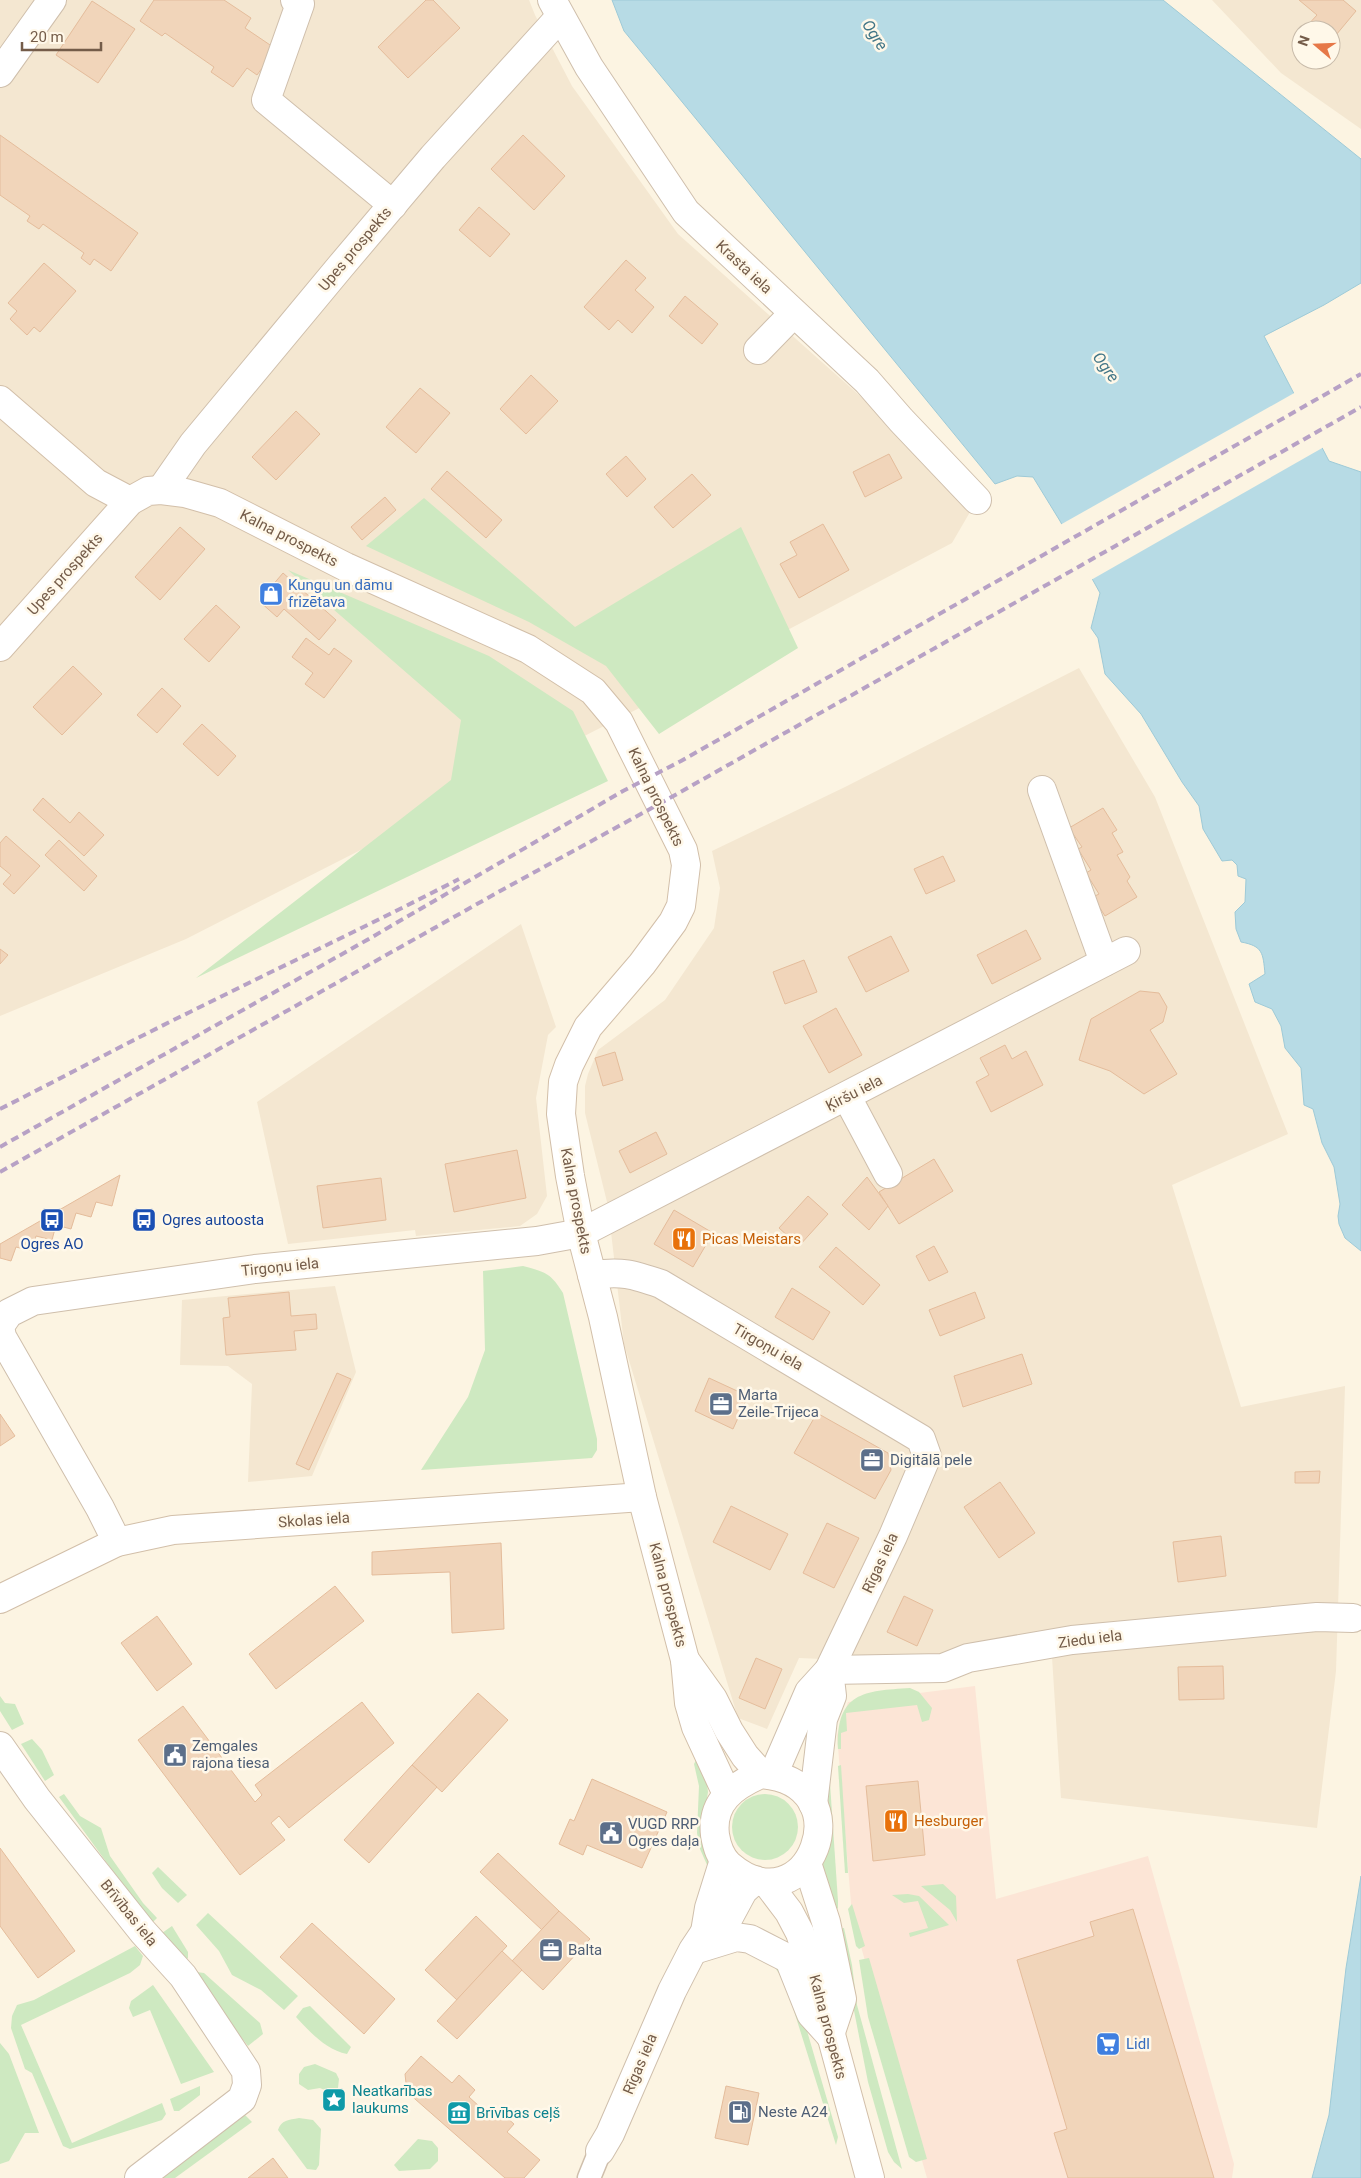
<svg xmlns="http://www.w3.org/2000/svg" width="1361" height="2178" viewBox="0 0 1361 2178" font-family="Roboto,sans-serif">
  <rect width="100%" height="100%" fill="#fcf4e2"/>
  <g fill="#f4e7d1" fill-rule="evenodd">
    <polygon points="0,0 529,0 535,15 572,86 678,234 977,500 952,543 657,699 186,939 0,1016"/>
    <path d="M1212 0H1361V129L1281 73ZM1301 30H1331V60H1301Z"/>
    <polygon points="1079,668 1155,797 1288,1134 1172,1185 1241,1407 1345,1386 1336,1671 1317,1828 1061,1798 1052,1657 936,1664 799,1658 767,1729 738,1718 624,1344 608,1206 585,1113 585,1086 588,1074 598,1050 665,1000 714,928 720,888 712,851 845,787"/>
    <polygon points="521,924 556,1027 548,1035 536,1098 547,1196 537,1214 520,1226 416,1236 415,1230 288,1244 257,1102"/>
    <polygon points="335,1286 356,1372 312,1476 248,1482 252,1384 228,1366 180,1365 182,1300"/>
  </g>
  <polygon fill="#fce5d6" points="975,1686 996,1899 1148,1856 1234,2164 1232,2178 927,2178 852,1915 837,1735 848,1702"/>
  <g fill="#cee9c1">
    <polygon points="424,498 575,627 741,527 798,648 659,734 606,666 529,622 366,546"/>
    <polygon points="288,570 489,656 573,711 608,781 196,978 451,780 461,720"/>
    <path d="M523 1266C545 1272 551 1273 563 1293L597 1439V1450L592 1458 421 1470 468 1397 485 1350 483 1271Z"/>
    <path d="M910 1688 919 1692 932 1708 929 1720 922 1722 917 1705 846 1713 847 1731 841 1733V1749H838C836 1692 864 1691 910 1688Z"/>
    <polygon points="0,1696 5,1703 15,1704 24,1724 12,1730 0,1711"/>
    <polygon points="32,1739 42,1750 54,1775 45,1781 21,1744"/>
    <polygon points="828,1754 838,1901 838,1908 833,1913 821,1869"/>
    <polygon points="698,1756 706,1774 708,1792 703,1823 710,1860 708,1867 700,1849 697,1833 699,1786 694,1764"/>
    <polygon points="841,1765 848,1873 845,1873 838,1766"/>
    <polygon points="64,1794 80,1816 101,1828 110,1856 143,1903 157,1918 153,1922 139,1907 59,1797"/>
    <circle cx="765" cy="1827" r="33"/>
    <polygon points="158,1867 187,1895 178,1903 162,1888 152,1873"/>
    <polygon points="943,1884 956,1896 957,1922 950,1910 921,1886"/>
    <polygon points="908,1894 919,1896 949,1925 910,1937 909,1933 928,1928 918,1901 904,1903 892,1895"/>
    <polygon points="852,1904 865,1946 859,1949 856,1946 848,1909"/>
    <polygon points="208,1913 298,1996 284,2010 261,1990 232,1975 219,1951 196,1925"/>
    <polygon points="172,1926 188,1952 188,1958 184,1962 162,1933"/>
    <polygon points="844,1928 852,1965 857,2005 902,2169 894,2162 888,2152 868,2082 838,1929"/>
    <polygon points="135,1946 143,1956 140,1965 130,1973 21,2025 72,2143 162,2103 166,2114 162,2120 70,2149 63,2146 32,2073 25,2069 11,2028 12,2016 17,2005 34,2000"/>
    <polygon points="869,1958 927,2159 916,2162 909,2157 868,2017 859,1960"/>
    <polygon points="775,1960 798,2000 838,2137 836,2145 789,1995 783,1979 773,1965"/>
    <polygon points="197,1972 204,1973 260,2023 263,2034 248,2046 193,1975"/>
    <polygon points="153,1985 214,2072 181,2084 150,2010 133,2017 129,2008 131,2001"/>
    <path d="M310 2006 351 2047 347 2054C326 2050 310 2032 296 2017L303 2008Z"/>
    <polygon points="0,2043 9,2054 39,2133 25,2133 9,2161 0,2164"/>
    <polygon points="315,2064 336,2073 339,2079 338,2088 329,2092 320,2088 308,2090 299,2084 299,2074 304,2067"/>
    <polygon points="200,2086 200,2095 179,2111 174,2111 170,2099"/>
    <polygon points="245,2115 252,2122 175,2178 159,2178"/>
    <path d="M299 2118 313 2120 321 2129 319 2165 316 2170 307 2169 278 2130C281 2120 289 2120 299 2118Z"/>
    <polygon points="418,2139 432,2141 438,2148 438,2161 430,2169 399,2171 394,2165"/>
  </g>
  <g fill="#b7dbe5" stroke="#9ecad7">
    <path d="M612 0H1163L1361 159V283L1324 305 1264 336 1329 461 1361 472V1251L1345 1238 1339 1224 1338 1216 1340 1204 1334 1167 1322 1143 1313 1109 1304 1105 1301 1068 1285 1048 1281 1026 1272 1009 1255 1002 1249 984 1265 974C1263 953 1263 946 1241 942L1236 929 1235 912 1245 902 1246 879 1238 876 1237 865 1232 860 1222 861 1203 829 1199 806 1182 782 1141 714 1105 674 1098 638 1091 628 1100 593 1060 521 1033 477 1017 476 995 484 982 468 624 31Z"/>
    <polygon points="1361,1876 1361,2178 1312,2178 1329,2115 1346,1968"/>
  </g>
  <polygon fill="#fcf4e2" points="1296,392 1324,447 1091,580 1060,525"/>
  <g fill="#f1d5ba" stroke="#e4bc9b">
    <polygon points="154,0 224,0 251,18 245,28 276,49 257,75 247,68 233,87 211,72 214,67 165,33 162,36 140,21"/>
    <polygon points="426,0 433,0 460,28 408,78 378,47"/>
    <polygon points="1299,0 1343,0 1356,11 1331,41 1331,30 1309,30 1306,27 1317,15"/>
    <polygon points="92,1 135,29 98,83 56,55"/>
    <polygon points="0,135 138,233 111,271 94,259 90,265 81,258 84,253 43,224 39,229 27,221 30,216 0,195"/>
    <polygon points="523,135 565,176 534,210 491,169"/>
    <polygon points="479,207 510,234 490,257 459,230"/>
    <polygon points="626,260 646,278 635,290 654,307 632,333 618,320 609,330 584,307"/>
    <polygon points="44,263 76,291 40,332 34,327 27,335 10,319 17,311 8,303"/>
    <polygon points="685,296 718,324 702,344 669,316"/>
    <polygon points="531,375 558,401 526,434 500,409"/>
    <polygon points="420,388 450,413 416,453 386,427"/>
    <polygon points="296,411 320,434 276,480 252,457"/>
    <polygon points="889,454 902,478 865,497 853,472"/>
    <polygon points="626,456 646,479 627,497 606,474"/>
    <polygon points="447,471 502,520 486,538 431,489"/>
    <polygon points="692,474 711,495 673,528 654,507"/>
    <polygon points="385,497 396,510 362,540 351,527"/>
    <polygon points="823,524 849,570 799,598 780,564 797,555 790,542"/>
    <polygon points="180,527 205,549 160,600 135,577"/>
    <polygon points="283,573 336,620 319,640 284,609 277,617 259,601"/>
    <polygon points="216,605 240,627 209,662 184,639"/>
    <polygon points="306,638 329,655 334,648 352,661 324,698 305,684 313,673 292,657"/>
    <polygon points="73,666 102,694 62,735 33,707"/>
    <polygon points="162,688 181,706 157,733 137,715"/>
    <polygon points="202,724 236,756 218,776 183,744"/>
    <polygon points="43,798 70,823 79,812 104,835 84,856 33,810"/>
    <polygon points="1103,808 1117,830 1112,833 1123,852 1117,855 1130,877 1127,881 1137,897 1105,916 1093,897 1099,894 1086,873 1091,870 1078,849 1082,847 1069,828"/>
    <polygon points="6,836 40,866 14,894 3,884 11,875 0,866 0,843"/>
    <polygon points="59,840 97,876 84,891 45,855"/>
    <polygon points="943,856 955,881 926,894 914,869"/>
    <polygon points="1026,930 1041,959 992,984 977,955"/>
    <polygon points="891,936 909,971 866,992 848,957"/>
    <polygon points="0,949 8,955 0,964"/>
    <polygon points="804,960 817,992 785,1004 773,972"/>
    <polygon points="1140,991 1159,993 1167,1007 1163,1022 1150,1030 1177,1074 1144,1094 1110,1071 1079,1060 1091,1019"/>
    <polygon points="836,1008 862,1055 829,1073 803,1026"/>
    <polygon points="1005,1045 1012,1059 1026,1051 1043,1085 991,1112 976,1082 989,1075 980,1058"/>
    <polygon points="615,1052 623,1080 603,1086 595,1058"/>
    <polygon points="656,1132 667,1154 630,1173 619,1151"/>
    <polygon points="517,1150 526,1198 454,1212 445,1164"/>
    <polygon points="934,1159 953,1191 899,1224 879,1192"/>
    <polygon points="120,1175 112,1206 96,1202 91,1217 76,1213 71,1229 56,1225 52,1240 36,1236 32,1251 16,1247 11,1261 0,1258 0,1244"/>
    <polygon points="867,1177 888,1206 869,1230 842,1205"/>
    <polygon points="381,1178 386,1220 323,1228 317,1186"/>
    <polygon points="808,1196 828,1214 799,1246 779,1228"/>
    <polygon points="674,1210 713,1233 693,1267 654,1244"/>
    <polygon points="934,1246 948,1272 929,1281 916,1256"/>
    <polygon points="836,1247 880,1285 863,1305 819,1267"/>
    <polygon points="792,1288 830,1312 813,1340 775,1317"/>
    <polygon points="289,1292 291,1316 316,1314 317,1329 294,1331 296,1350 226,1355 223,1318 230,1317 228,1298"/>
    <polygon points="975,1292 985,1318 940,1336 929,1310"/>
    <polygon points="1022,1354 1032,1384 963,1407 954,1376"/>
    <polygon points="337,1373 351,1379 309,1470 296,1464"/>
    <polygon points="709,1378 748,1396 733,1429 695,1411"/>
    <polygon points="817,1413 888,1453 891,1470 875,1499 794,1453"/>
    <polygon points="0,1414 15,1436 0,1446"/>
    <polygon points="1320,1471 1319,1483 1295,1483 1295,1472"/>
    <polygon points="1000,1482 1035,1533 999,1558 964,1507"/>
    <polygon points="731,1506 788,1534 770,1570 713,1542"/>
    <polygon points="827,1523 859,1538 834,1588 803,1573"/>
    <polygon points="1221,1536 1226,1576 1178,1582 1173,1542"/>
    <polygon points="501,1543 504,1629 452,1633 450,1572 372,1575 372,1552"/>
    <polygon points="335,1586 364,1621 276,1689 249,1654"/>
    <polygon points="904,1596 933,1610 917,1646 887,1632"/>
    <polygon points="157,1616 192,1664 157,1691 121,1643"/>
    <polygon points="756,1658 782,1669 765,1709 739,1698"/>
    <polygon points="1223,1666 1224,1699 1179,1700 1178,1667"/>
    <polygon points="478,1693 508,1720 442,1792 412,1765"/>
    <polygon points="362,1702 394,1743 289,1828 279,1816 271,1823 285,1840 240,1875 138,1740 183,1706 255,1802 262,1795 255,1785"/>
    <polygon points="412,1765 437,1787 369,1863 344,1840"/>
    <polygon points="592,1779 667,1812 642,1868 587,1845 583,1855 559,1844 570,1819 574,1821"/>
    <polygon points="918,1781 925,1855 873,1861 866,1786"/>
    <polygon points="0,1848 75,1951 38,1978 0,1926"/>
    <polygon points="498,1853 559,1911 542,1930 480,1872"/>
    <polygon points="1133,1909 1214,2178 1068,2178 1054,2133 1067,2129 1017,1960 1094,1936 1090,1922"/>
    <polygon points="559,1911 590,1939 543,1990 512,1961"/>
    <polygon points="476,1916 507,1946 457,2000 425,1970"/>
    <polygon points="312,1923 395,1999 364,2034 280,1957"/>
    <polygon points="502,1951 522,1970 457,2039 437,2021"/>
    <polygon points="421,2056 452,2083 459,2075 475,2090 469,2097 491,2117 498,2110 514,2124 507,2132 540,2160 524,2178 505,2178 407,2092 405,2074"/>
    <polygon points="726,2086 759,2093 748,2145 715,2138"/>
    <polygon points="273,2158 288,2178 248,2178"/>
  </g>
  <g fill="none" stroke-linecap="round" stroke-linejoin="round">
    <defs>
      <polyline id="pedestrian" points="589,2178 600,2151"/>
      <g id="minor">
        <polyline points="295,0 300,4 266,100 393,205"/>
        <polyline points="552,0 589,67 686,212 867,381 901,420 977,500"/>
        <polyline points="0,73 52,0"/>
        <polyline points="758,350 793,314"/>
        <polyline points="161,490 193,444 340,267 433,157 560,17"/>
        <polyline points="1042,790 1104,962"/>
        <polyline points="847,1097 888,1174"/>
        <path d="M592 1275C622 1271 632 1274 661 1284L921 1439 927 1456 893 1536 829 1670 809 1692 773 1775"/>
        <polyline points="117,1542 100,1508 2,1337 0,1326 9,1313 33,1301 255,1269 537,1241 581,1233 1126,951"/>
        <polyline points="829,1670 943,1668 968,1658 1072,1640 1317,1617 1353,1618"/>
        <polyline points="0,1746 37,1799 143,1932 183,1976 246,2071 247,2085 242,2099 139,2178"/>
        <polyline points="813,1804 823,1719 832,1696 829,1670"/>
      </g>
      <g id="tertiary">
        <polyline points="705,1932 709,1908 724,1860"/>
        <polyline points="697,1949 736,1937 750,1939 789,1959 811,2014 830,2035"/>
        <polyline points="600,2151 610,2134 672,1991 693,1950 705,1932 729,1917 743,1891 755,1880"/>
      </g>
      <g id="secondary">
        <polyline points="0,400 96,483 130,501"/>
        <polyline points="0,647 130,501 148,491 161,490 185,493 220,503 346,567 528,649 593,691 619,722 683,850 686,865 681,906 673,922 642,964 588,1027 569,1065 563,1082 561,1114 570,1176 581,1233 603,1317 642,1497 685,1660 689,1703 696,1727 727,1794"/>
        <polyline points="0,1599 117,1542 173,1530 642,1497"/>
        <polyline points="685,1660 713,1699 729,1731 745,1756 761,1774"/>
        <path d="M761 1774C867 1782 808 1933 729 1865 720 1857 717 1847 715 1835 711 1802 733 1786 761 1774Z"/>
        <polyline points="807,1863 826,1922 842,1999 830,2035"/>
        <polyline points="767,1883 789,1912 800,1933 818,1987 870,2178"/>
      </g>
    </defs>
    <use href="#pedestrian" stroke="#cfbfac" stroke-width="25"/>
    <use href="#minor" stroke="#cfbfac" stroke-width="30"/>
    <use href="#tertiary" stroke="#cfbfac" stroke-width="30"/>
    <use href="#secondary" stroke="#d2bfa9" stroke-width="30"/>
    <use href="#pedestrian" stroke="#fff" stroke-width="22"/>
    <use href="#minor" stroke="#fff" stroke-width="28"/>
    <use href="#tertiary" stroke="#fff" stroke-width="28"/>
    <use href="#secondary" stroke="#fff" stroke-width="28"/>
    <g stroke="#b7a1c5" stroke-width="4" stroke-dasharray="8 5" stroke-linecap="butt">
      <path d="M0 1109C64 1077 126 1043 190 1012 280 967 370 925 459 879"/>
      <polyline points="0,1147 367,940 623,791 681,761 1361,374"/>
      <polyline points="0,1172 502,890 661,803 1361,407"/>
    </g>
  </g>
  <defs>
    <symbol id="shop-square" viewBox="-11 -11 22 22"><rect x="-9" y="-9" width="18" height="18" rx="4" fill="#3f7fe0" stroke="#fff8e9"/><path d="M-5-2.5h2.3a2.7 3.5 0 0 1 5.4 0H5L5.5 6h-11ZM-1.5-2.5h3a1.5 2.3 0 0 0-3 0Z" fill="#fff"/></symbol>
    <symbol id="bus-square" viewBox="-11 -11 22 22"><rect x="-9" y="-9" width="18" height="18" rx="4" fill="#1a4fb4" stroke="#fff8e9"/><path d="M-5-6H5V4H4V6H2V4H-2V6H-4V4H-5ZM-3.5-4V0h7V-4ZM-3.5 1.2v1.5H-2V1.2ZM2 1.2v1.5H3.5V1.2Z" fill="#fff"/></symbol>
    <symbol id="restaurant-square" viewBox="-11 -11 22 22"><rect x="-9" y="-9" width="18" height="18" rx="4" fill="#e8710a" stroke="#fff8e9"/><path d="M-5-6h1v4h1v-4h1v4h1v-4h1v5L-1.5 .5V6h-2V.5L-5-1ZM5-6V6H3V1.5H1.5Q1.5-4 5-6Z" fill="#fff"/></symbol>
    <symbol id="office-square" viewBox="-11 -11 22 22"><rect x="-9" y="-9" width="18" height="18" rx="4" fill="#5c6f8a" stroke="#fff8e9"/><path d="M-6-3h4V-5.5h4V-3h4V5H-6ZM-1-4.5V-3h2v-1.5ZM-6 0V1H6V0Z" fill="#fff"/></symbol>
    <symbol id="civic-square" viewBox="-11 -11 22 22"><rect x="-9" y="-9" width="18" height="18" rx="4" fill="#5c6f8a" stroke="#fff8e9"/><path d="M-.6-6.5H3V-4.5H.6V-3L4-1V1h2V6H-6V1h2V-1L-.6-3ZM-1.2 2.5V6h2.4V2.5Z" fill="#fff"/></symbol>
    <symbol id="supermarket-square" viewBox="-11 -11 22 22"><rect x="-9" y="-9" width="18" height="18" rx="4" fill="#3f7fe0" stroke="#fff8e9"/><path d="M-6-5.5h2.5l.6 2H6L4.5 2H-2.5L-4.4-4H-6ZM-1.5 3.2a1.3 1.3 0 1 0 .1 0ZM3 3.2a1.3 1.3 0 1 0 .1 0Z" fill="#fff"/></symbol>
    <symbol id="sight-square" viewBox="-11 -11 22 22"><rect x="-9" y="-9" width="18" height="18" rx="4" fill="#0f9aa8" stroke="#fff8e9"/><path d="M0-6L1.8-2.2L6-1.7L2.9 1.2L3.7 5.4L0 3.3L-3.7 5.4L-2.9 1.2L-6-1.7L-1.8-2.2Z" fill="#fff"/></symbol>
    <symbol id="fuel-square" viewBox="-11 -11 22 22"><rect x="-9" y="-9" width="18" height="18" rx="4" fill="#5c6f8a" stroke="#fff8e9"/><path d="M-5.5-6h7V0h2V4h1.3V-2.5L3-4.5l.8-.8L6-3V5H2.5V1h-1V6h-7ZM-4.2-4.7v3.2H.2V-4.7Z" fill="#fff"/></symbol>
    <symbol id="museum-square" viewBox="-11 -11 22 22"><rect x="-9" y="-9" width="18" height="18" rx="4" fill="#0f9aa8" stroke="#fff8e9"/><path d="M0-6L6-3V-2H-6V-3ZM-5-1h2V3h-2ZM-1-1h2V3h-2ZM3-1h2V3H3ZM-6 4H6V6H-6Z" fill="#fff"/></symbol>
  </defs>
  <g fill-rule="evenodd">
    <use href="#shop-square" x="257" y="580" width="28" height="28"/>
    <use href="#bus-square" x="38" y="1206" width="28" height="28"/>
    <use href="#bus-square" x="130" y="1206" width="28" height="28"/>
    <use href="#restaurant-square" x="670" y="1225" width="28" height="28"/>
    <use href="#office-square" x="707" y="1390" width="28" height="28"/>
    <use href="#office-square" x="858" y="1446" width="28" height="28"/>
    <use href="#civic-square" x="161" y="1741" width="28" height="28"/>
    <use href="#restaurant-square" x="882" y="1807" width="28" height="28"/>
    <use href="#civic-square" x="597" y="1819" width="28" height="28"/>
    <use href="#office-square" x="537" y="1936" width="28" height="28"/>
    <use href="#supermarket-square" x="1094" y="2030" width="28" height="28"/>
    <use href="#sight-square" x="320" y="2086" width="28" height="28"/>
    <use href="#fuel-square" x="726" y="2098" width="28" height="28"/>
    <use href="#museum-square" x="445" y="2099" width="28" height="28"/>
  </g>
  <g text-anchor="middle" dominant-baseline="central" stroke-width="5" stroke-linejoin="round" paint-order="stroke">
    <g font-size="15" fill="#745c49" stroke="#fff8e9">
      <text transform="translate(355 249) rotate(-50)">Upes prospekts</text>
      <text transform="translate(744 267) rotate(43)">Krasta iela</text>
      <text transform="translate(289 538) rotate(27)">Kalna prospekts</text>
      <text transform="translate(65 574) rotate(-48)">Upes prospekts</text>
      <text transform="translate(656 797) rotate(64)">Kalna prospekts</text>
      <text transform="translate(854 1093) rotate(-27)">Ķiršu iela</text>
      <text transform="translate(576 1201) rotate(79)">Kalna prospekts</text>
      <text transform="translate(280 1267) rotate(-6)">Tirgoņu iela</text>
      <text transform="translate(768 1347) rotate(30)">Tirgoņu iela</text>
      <text transform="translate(314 1520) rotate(-4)">Skolas iela</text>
      <text transform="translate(880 1563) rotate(-65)">Rīgas iela</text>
      <text transform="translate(668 1595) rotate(75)">Kalna prospekts</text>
      <text transform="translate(1090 1639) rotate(-7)">Ziedu iela</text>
      <text transform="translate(129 1913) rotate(51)">Brīvības iela</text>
      <text transform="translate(828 2027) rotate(75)">Kalna prospekts</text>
      <text transform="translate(640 2064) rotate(-67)">Rīgas iela</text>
    </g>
    <g font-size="15" fill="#366cbe" stroke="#fff8e9" text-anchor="start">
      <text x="288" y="585">Kungu un dāmu<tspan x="288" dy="17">frizētava</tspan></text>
      <text x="1126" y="2044">Lidl</text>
    </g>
    <g font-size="15" fill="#164399" stroke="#fff8e9" text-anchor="start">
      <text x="162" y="1220">Ogres autoosta</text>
      <text x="52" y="1244" text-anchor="middle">Ogres AO</text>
    </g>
    <g font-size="15" fill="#c56008" stroke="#fff8e9" text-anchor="start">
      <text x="702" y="1239">Picas Meistars</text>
      <text x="914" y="1821">Hesburger</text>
    </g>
    <g font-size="15" fill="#4e5e75" stroke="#fff8e9" text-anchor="start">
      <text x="738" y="1395">Marta<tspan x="738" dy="17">Zeile-Trijeca</tspan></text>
      <text x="890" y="1460">Digitālā pele</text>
      <text x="192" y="1746">Zemgales<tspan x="192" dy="17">rajona tiesa</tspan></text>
      <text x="628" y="1824">VUGD RRP<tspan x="628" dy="17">Ogres daļa</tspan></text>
      <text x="568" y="1950">Balta</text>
      <text x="758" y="2112">Neste A24</text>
    </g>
    <g font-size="15" fill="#0d838f" stroke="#fff8e9" text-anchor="start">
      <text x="352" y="2091">Neatkarības<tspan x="352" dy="17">laukums</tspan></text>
      <text x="476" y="2113">Brīvības ceļš</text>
    </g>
    <g font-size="16" font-style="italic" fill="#427687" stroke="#fff8e9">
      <text transform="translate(875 35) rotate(57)">Ogre</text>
      <text transform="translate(1106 367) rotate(54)">Ogre</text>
    </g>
  </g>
  <g transform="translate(1316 45) rotate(289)"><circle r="24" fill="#fff8e9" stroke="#c7baa9"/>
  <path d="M0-4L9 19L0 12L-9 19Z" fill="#e67848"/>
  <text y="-8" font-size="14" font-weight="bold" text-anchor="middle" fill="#745c49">N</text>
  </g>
  <path d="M22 42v8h79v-8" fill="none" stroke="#745c49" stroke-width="2.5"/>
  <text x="30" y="42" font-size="15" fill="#745c49" stroke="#fff8e9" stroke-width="4" paint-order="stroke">20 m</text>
</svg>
